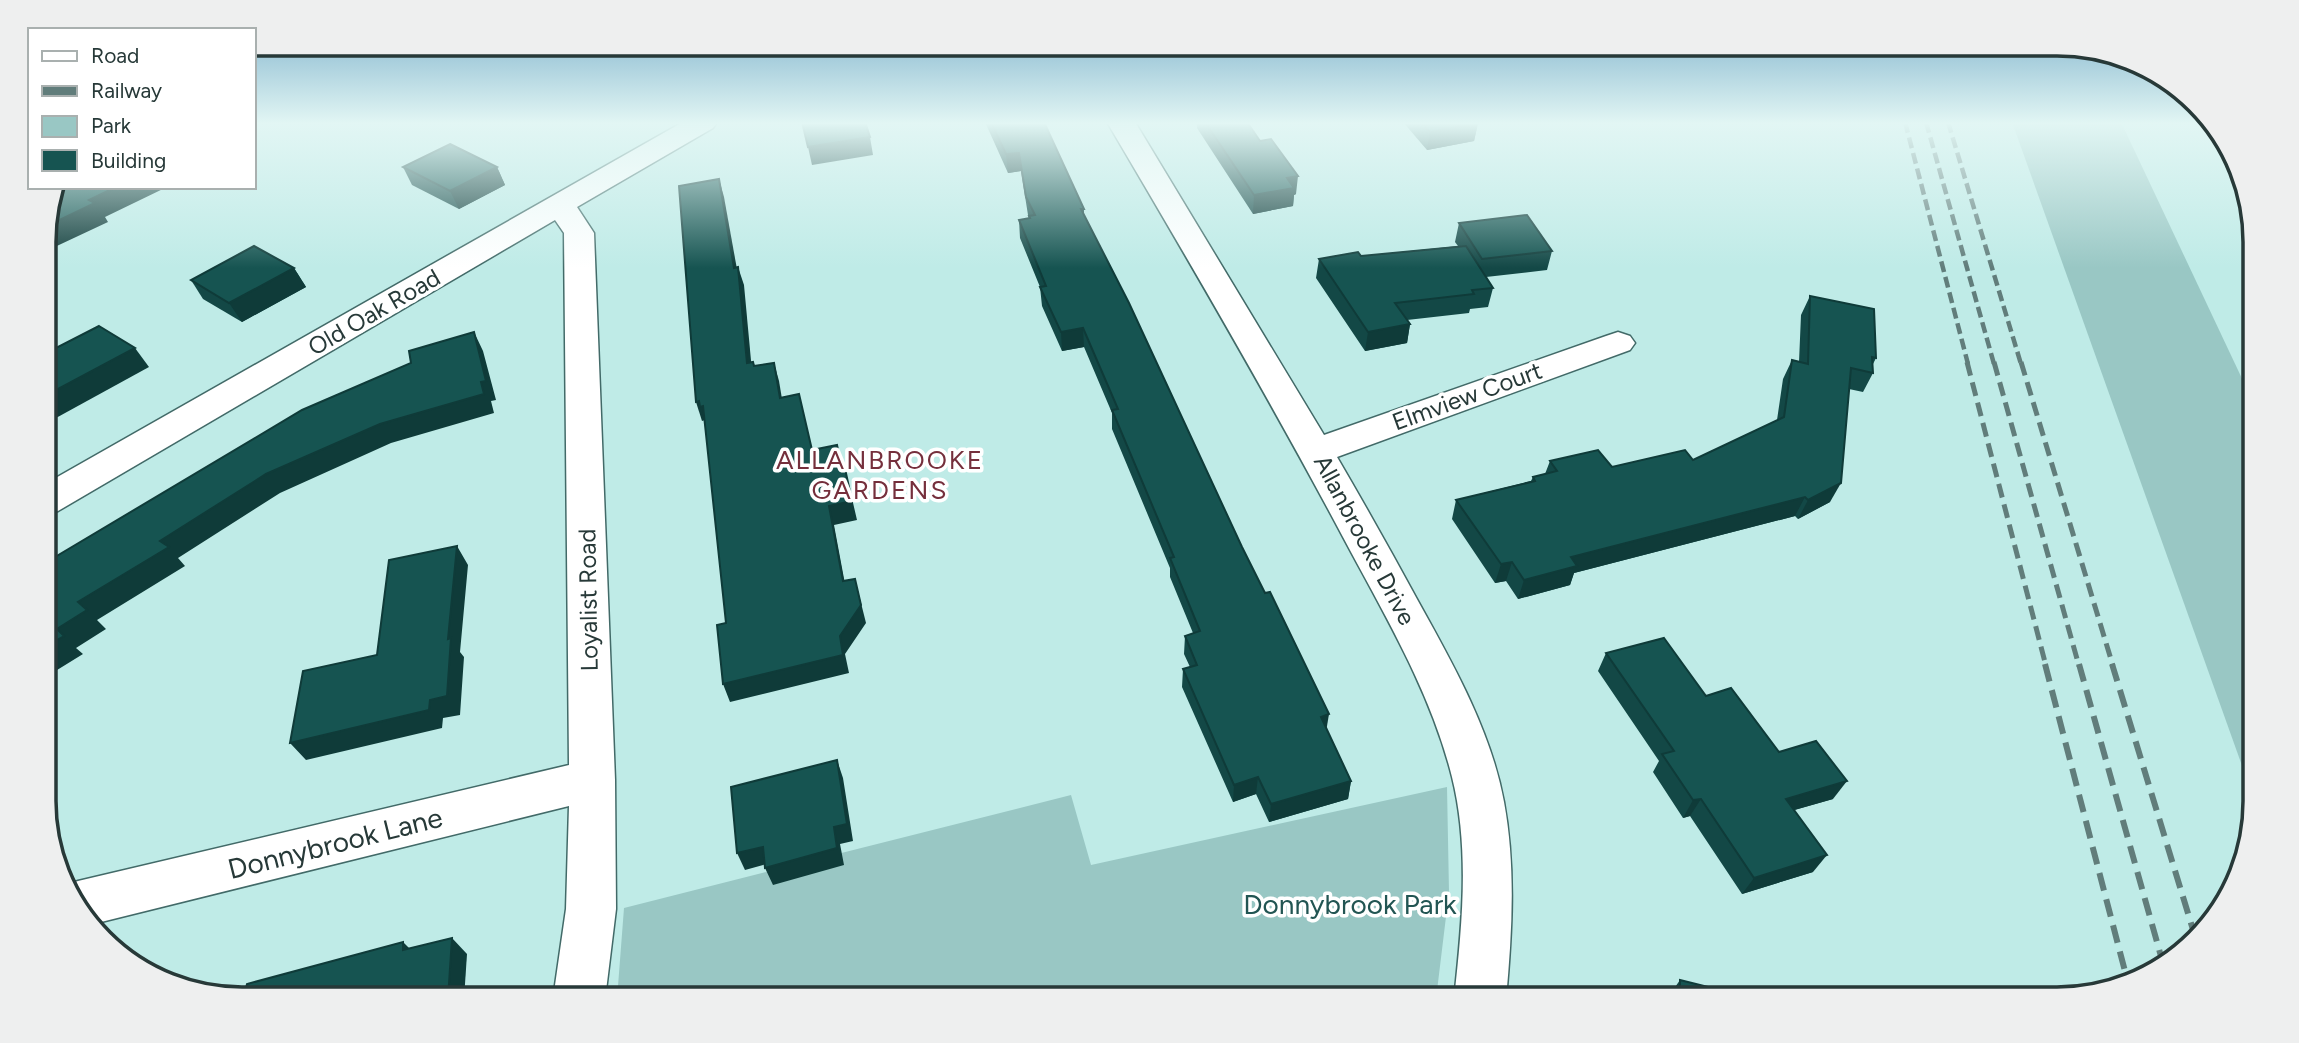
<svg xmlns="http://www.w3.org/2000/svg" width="2299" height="1043" viewBox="0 0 2299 1043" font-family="Figtree,sans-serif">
  <rect width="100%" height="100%" fill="#bfebe7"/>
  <g fill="#99c7c4">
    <polygon points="2012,122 2121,122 2254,404 2255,802"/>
    <polygon points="1447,787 1449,892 1436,999 617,999 624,908 1071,795 1091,865"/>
  </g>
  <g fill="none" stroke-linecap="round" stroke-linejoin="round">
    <defs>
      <g id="street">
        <polygon points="683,122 717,122 713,128 577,207 594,233 615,780 616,909 605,999 553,999 566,909 569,806 89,925 85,921 69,884 78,881 569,765 564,233 555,220 58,511 45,515 45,484"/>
        <path d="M1107 122H1135L1324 435 1606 336 1618 332 1630 336 1635 343 1630 350 1337 457C1365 505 1392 553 1418 601 1453 664 1491 731 1504 802 1516 867 1512 934 1506 999H1454C1462 927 1470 849 1452 777 1431 692 1384 614 1343 537 1268 396 1188 259 1107 122Z"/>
      </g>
    </defs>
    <use href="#street" stroke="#426a68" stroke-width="3"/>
    <use href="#street" fill="#fff" fill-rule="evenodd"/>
    <g stroke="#617d7b" stroke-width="4.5" stroke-dasharray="11 5" stroke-linecap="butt">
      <polyline points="1905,122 1968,364"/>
      <polyline points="1926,122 1994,364"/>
      <polyline points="1948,122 2021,364"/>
    </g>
    <g stroke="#617d7b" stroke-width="5" stroke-dasharray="14 7" stroke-linecap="butt">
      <polyline points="1967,362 2046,666"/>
      <polyline points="1994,362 2079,666"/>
      <polyline points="2021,362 2113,666"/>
    </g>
    <g stroke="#617d7b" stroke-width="6" stroke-dasharray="18 9" stroke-linecap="butt">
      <polyline points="2045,664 2127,979"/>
      <polyline points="2079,664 2164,967"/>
      <polyline points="2112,664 2194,933"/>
    </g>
  </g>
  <g fill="#134846">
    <polygon points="985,122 1044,122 1084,209 1084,215 1351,781 1348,799 1269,822 1256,794 1233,802 1182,687 1183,669 1190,667 1184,654 1185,636 1193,633 1170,577 1170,568 1112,429 1112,413 1084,347 1062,351 1042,306 1040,287 1020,238 1019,220 1029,218 1028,215 1021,171 1008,173"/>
    <polygon points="1197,122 1247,122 1296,194 1294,195 1293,206 1253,214 1197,128"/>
    <polygon points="1403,122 1477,122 1478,123 1474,141 1427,150"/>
    <polygon points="2206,122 2215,122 2252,214 2205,123"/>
    <polygon points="403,167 497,167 505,185 459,209 412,185"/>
    <polygon points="1459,223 1552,251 1547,270 1486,277 1493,288 1488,307 1470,309 1469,313 1407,320 1410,324 1407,343 1365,351 1316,278 1319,259 1361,256 1458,246 1455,242"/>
    <polygon points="294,268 306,287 242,322 203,299 191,280"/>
    <polygon points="1810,296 1876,358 1873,364 1873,373 1863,392 1849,389 1830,502 1798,519 1795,516 1574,573 1570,585 1518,599 1506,581 1495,583 1452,519 1456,500 1531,481 1533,477 1545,474 1550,461 1612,467 1693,460 1777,420 1783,379 1792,360 1799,362 1801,315"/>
    <polygon points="1606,653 1706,696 1779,752 1833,799 1794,810 1813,872 1742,894 1690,816 1683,818 1653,772 1659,761 1598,671"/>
    <polygon points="1680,980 1756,999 1669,999 1669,996"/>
  </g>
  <g fill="#0f3b39">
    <polygon points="1478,123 1474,141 1427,150 1430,132"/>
    <polygon points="870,137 873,155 812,165 808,147"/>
    <polygon points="1019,153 1021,171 1008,173 1006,154"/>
    <polygon points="497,167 505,185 459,209 450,191"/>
    <polygon points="1298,176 1296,194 1294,195 1293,206 1253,214 1254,195 1287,178"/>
    <polygon points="719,179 724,197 740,286 734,268"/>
    <polygon points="116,187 167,187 105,217 108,222 44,252 45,227 89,200"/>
    <polygon points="738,267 744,285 753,382 747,363"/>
    <polygon points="294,268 306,287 242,322 229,303"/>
    <polygon points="1410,324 1407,343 1365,351 1368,332"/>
    <polygon points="1083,328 1084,347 1062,351 1061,332"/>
    <polygon points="474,332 483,351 496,400 491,401 494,413 391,443 280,493 178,558 185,566 97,620 106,629 76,648 83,654 49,675 45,671 45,647 78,602 160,541 266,474 380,424 481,382"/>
    <polygon points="135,348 149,367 45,424 45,396"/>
    <polygon points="774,363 779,381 785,417 780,398"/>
    <polygon points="699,401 703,406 705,420 702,421 696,402"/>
    <polygon points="844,464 857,520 834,525 848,600 843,581 829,506"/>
    <polygon points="1841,483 1830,502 1798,519 1808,500"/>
    <polygon points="1805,497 1795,516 1574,573 1570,585 1518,599 1524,580 1571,557"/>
    <polygon points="457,546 468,565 460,652 464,657 460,715 443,718 442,728 306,760 290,743 430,700 448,639"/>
    <polygon points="1512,562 1506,581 1495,583 1501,564"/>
    <polygon points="855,579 866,623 845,654 849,673 730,702 723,684 840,636"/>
    <polygon points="1329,714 1326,732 1321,717"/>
    <polygon points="837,760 843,778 853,841 840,844 844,865 773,885 765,868 834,827"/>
    <polygon points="1258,777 1256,794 1233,802 1234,785"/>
    <polygon points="1351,781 1348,799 1269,822 1271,804"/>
    <polygon points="1847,781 1833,799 1774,816 1786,799"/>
    <polygon points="1701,799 1690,816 1683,818 1693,800"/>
    <polygon points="763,847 770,863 745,870 737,853"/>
    <polygon points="1827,855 1813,872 1742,894 1754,878"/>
    <polygon points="452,938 467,954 464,999 448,999"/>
    <polygon points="403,942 419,958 403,950"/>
  </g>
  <g fill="#165451" stroke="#0f3b39" stroke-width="2">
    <polygon points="802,122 865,122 870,137 808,147"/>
    <polygon points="991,122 1044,122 1084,209 1081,209 1129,303 1242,547 1265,593 1270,592 1329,714 1321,717 1351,781 1271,804 1258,777 1234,785 1183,669 1197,665 1185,636 1200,631 1170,558 1174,557 1112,410 1118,409 1083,328 1061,332 1040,287 1046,286 1019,220 1030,218 1029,216 1035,215 1026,197 1019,153 1006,154"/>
    <polygon points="1205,122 1247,122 1260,141 1271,139 1298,176 1287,178 1294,188 1254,195"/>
    <polygon points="1422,122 1477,122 1478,123 1430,132"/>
    <polygon points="450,144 497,167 450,191 403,167"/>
    <polygon points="719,179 734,268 738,267 747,363 753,362 754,366 774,363 780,398 799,394 812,450 837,445 841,464 844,464 852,501 829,506 843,581 855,579 861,605 840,636 843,655 723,684 717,625 726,623 703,406 700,407 699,401 696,402 679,186"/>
    <polygon points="55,187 116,187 89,200 95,203 45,227"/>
    <polygon points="1527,215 1552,251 1482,259 1459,223"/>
    <polygon points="254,246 294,268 229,303 191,280"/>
    <polygon points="1466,246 1493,288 1472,290 1474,294 1395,303 1410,324 1368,332 1319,259 1358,252 1361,256"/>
    <polygon points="1810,296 1874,309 1876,358 1872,357 1873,373 1851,368 1841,483 1808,500 1805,497 1571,557 1577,566 1524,580 1512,562 1501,564 1456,500 1535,481 1533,477 1557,471 1550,461 1598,450 1612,467 1685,450 1693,460 1784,417 1792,360 1808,364"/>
    <polygon points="99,326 135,348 45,396 44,354"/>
    <polygon points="474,332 486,381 481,382 484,394 380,424 266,474 160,541 169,547 78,602 87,610 57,629 64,636 45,647 45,563 302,410 411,363 409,351"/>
    <polygon points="457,546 448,639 451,638 447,696 430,700 429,710 290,743 303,671 377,655 389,560"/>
    <polygon points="1664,638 1706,696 1731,688 1779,752 1816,741 1847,781 1786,799 1827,855 1754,878 1701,799 1693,800 1662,754 1674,751 1606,653"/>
    <polygon points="837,760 847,824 834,827 837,848 765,868 763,847 737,853 731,787"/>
    <polygon points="452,938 448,999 242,999 221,995 246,988 247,984 403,942 403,950"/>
    <polygon points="1680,980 1756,999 1680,999"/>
  </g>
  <linearGradient id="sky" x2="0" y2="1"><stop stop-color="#71a9c6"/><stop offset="0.46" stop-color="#e2f6f4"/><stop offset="1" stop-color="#e2f6f4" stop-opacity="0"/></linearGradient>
  <rect width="2299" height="268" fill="url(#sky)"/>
  <g text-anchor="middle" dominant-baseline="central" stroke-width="7" stroke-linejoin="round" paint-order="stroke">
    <g font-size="24" fill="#273938" stroke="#fff">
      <text transform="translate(374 312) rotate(-30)">Old Oak Road</text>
      <text transform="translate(1467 396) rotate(-20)">Elmview Court</text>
      <text transform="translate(1365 540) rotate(62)">Allanbrooke Drive</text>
      <text transform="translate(588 600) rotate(-91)">Loyalist Road</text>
    </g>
    <g font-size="26" letter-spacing="2" fill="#752f3c" stroke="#fff">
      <text x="880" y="460">ALLANBROOKE<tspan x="880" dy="30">GARDENS</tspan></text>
    </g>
    <g font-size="28" fill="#273938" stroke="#fff">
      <text transform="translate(335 843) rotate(-14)">Donnybrook Lane</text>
    </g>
    <g font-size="28" fill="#225553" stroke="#fff">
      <text x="1350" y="904">Donnybrook Park</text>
    </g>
  </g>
  <path d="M0 0H2299V1043H0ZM242 56H2057A186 186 0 0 1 2243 242V801A186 186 0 0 1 2057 987H242A186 186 0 0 1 56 801V242A186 186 0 0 1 242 56Z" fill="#eeefef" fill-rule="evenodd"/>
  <path fill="none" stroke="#273938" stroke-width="3.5" d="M242 56H2057A186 186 0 0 1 2243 242V801A186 186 0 0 1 2057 987H242A186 186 0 0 1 56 801V242A186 186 0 0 1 242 56Z"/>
  <rect x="28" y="28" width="228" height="161" fill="#ffffff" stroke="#a9b0af" stroke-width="2"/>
  <rect x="42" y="51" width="35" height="10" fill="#ffffff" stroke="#a9b0af" stroke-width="2"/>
  <text x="91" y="63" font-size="21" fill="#273938">Road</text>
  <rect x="42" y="86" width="35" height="10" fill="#617d7b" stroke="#a9b0af" stroke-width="2"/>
  <text x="91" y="98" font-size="21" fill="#273938">Railway</text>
  <rect x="42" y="116" width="35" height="21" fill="#99c7c4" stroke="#a9b0af" stroke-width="2"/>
  <text x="91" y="133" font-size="21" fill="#273938">Park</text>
  <rect x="42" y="150" width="35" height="21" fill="#165451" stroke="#a9b0af" stroke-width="2"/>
  <text x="91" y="168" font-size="21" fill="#273938">Building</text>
</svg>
